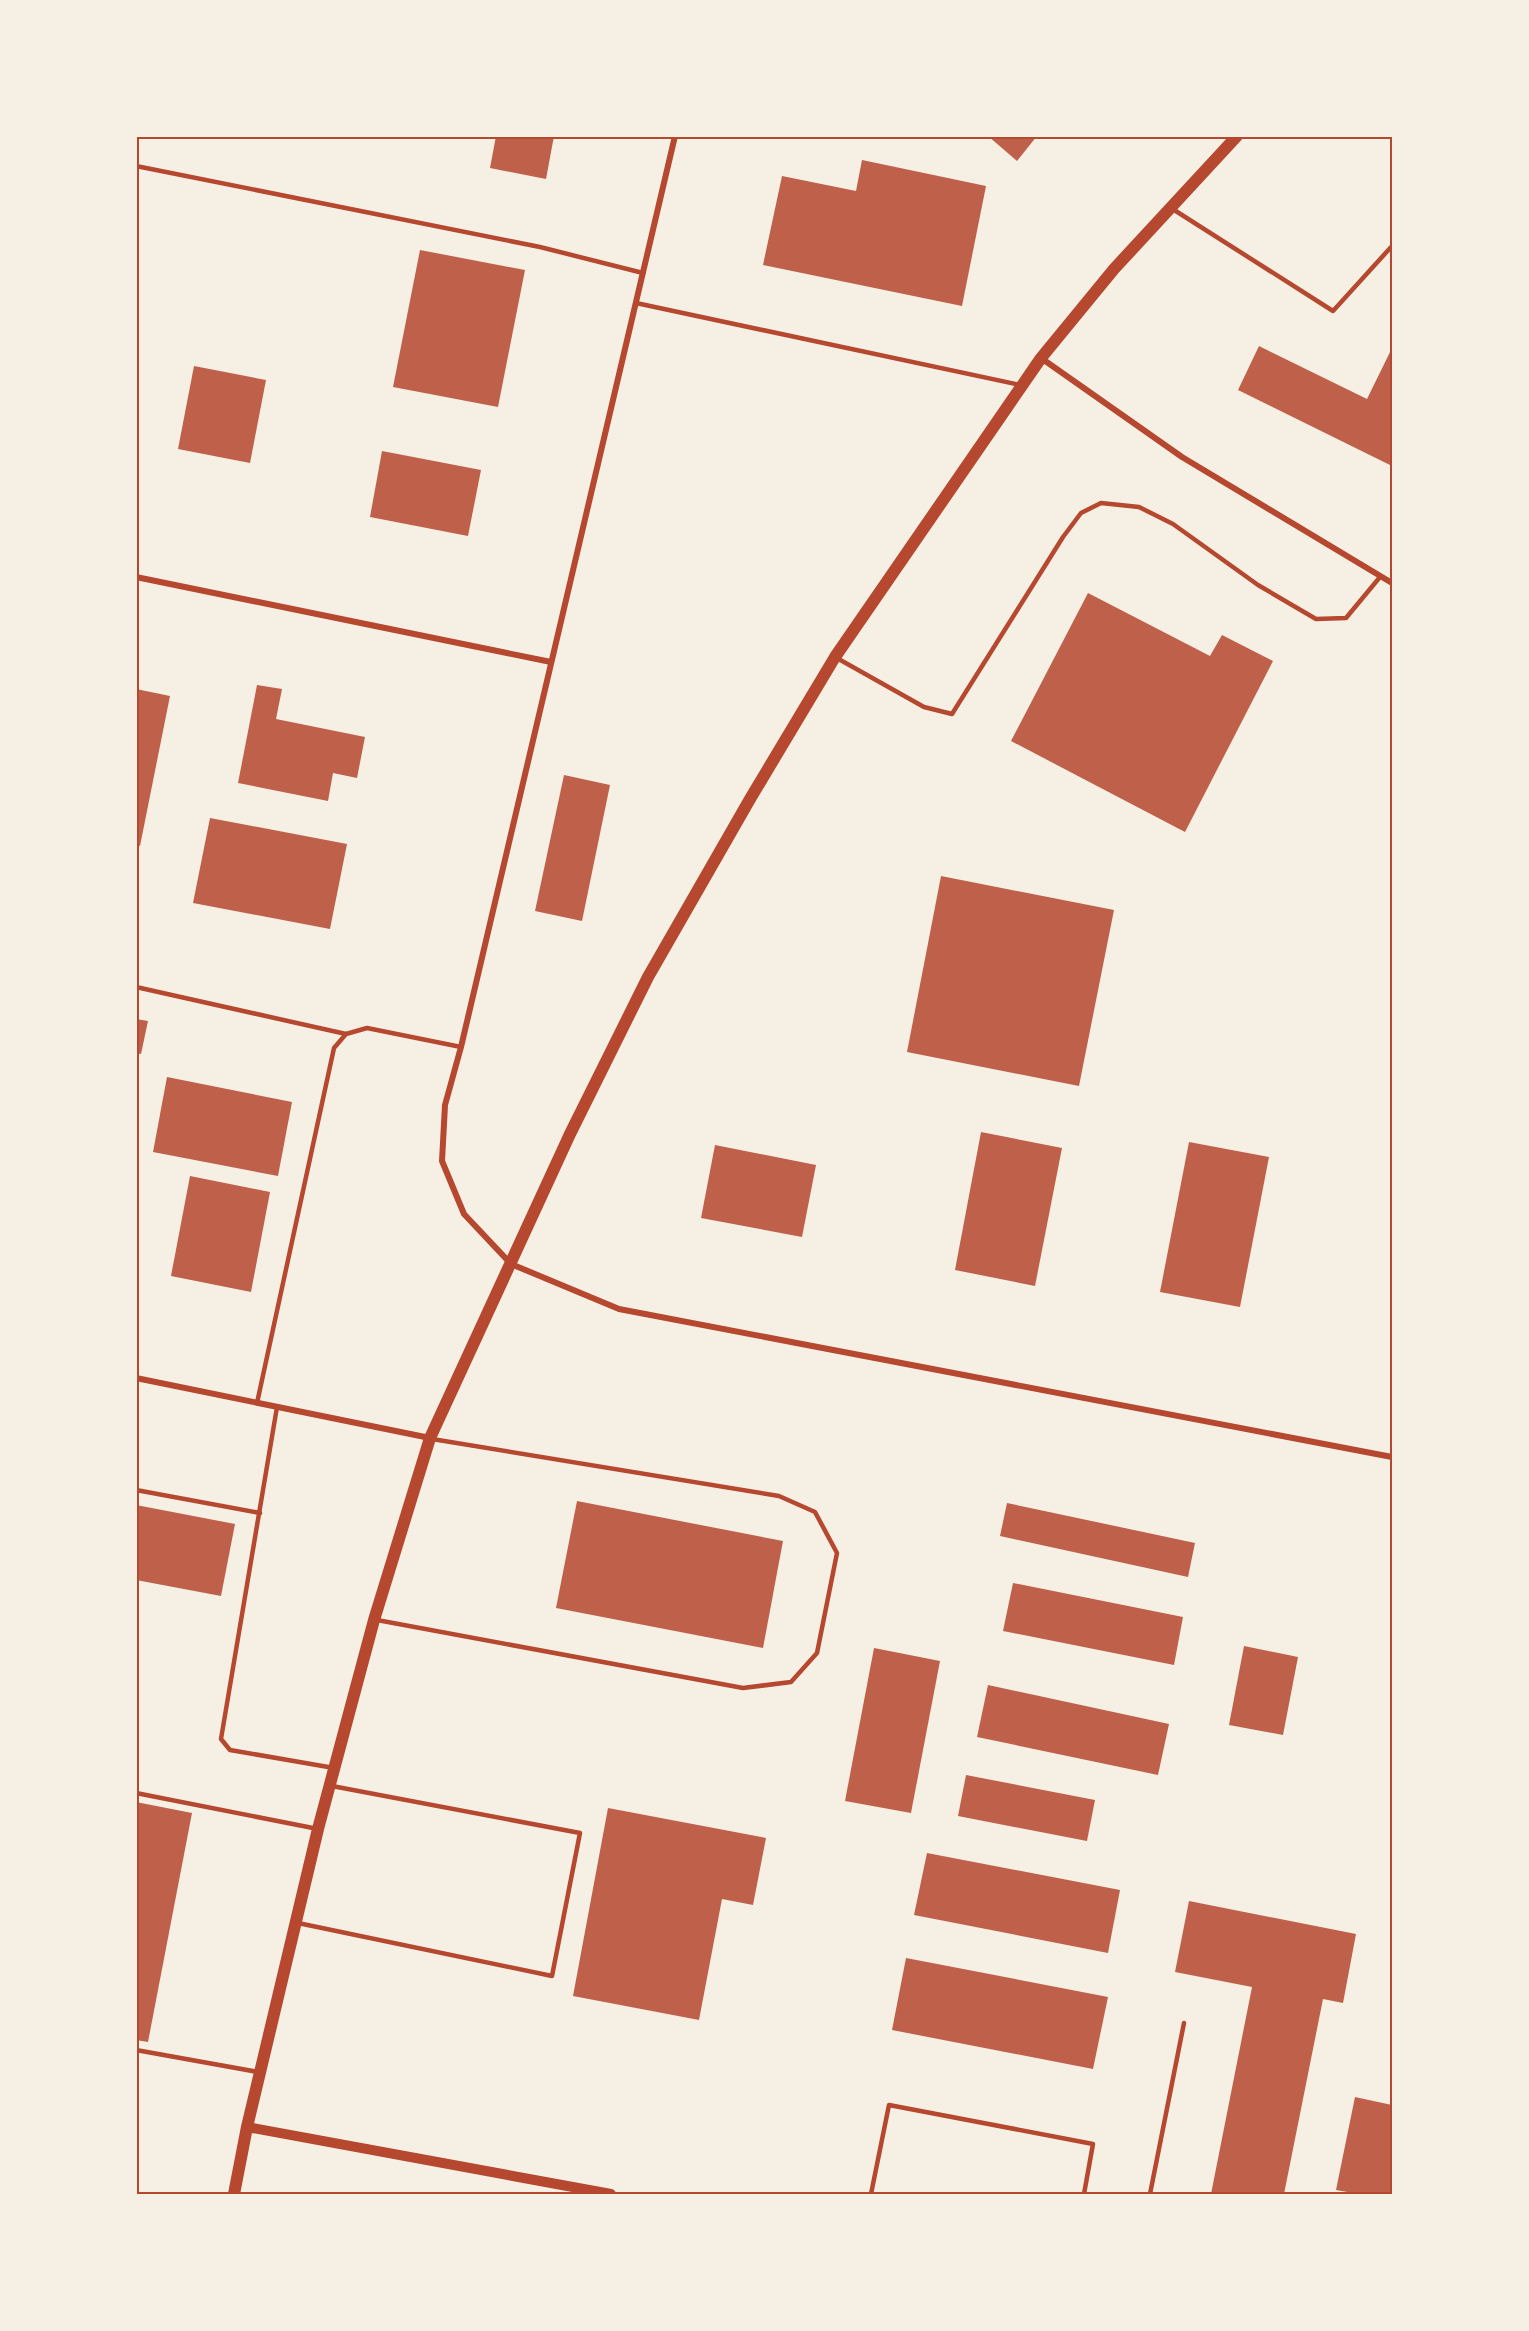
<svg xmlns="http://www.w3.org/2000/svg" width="1529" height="2331" viewBox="0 0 1529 2331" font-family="Inter,sans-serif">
  <rect width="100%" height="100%" fill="#f6efe4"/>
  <g fill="#bf614a">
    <polygon points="496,136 554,136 546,179 490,168"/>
    <polygon points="988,136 1037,136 1017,161"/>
    <polygon points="862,160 986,186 962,306 763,265 782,176 856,191"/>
    <polygon points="420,250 525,270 498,407 393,387"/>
    <polygon points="1259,346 1367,399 1392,348 1392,466 1238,390"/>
    <polygon points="194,366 266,380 250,463 178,449"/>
    <polygon points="382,451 481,470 468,536 370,517"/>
    <polygon points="1088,593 1210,656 1222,635 1273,661 1185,832 1011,741"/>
    <polygon points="257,685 282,689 276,719 365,737 357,778 333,773 328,801 238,783"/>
    <polygon points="136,689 170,696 140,846 136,845"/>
    <polygon points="564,775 610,785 582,921 535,911"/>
    <polygon points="210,818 347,844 330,929 193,903"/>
    <polygon points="941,876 1114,910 1079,1086 907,1052"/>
    <polygon points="136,1019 148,1021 141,1054 136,1053"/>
    <polygon points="167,1077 292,1102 278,1176 153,1152"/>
    <polygon points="981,1132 1062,1148 1035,1286 955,1270"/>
    <polygon points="1189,1142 1269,1157 1240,1307 1160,1292"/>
    <polygon points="715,1145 816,1165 802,1237 701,1218"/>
    <polygon points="190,1176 270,1192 251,1292 171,1276"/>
    <polygon points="577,1501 783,1541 763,1648 556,1608"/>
    <polygon points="1007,1503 1195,1543 1188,1577 1000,1536"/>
    <polygon points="136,1505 235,1524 221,1596 136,1580"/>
    <polygon points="1013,1583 1183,1617 1174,1665 1003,1631"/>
    <polygon points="1244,1646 1298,1657 1283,1735 1229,1725"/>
    <polygon points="874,1648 940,1661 911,1813 845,1801"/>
    <polygon points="988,1685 1169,1724 1158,1775 977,1737"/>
    <polygon points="966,1775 1095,1800 1087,1841 958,1816"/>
    <polygon points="136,1802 192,1813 148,2042 136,2040"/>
    <polygon points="608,1808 766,1838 753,1905 722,1899 699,2020 573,1996"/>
    <polygon points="927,1853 1120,1890 1108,1953 914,1915"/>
    <polygon points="1189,1901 1356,1934 1343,2003 1323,1999 1284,2194 1211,2194 1252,1987 1175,1972"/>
    <polygon points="906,1958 1108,1997 1093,2069 892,2030"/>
    <polygon points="1355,2097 1392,2105 1392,2194 1359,2194 1336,2190"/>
  </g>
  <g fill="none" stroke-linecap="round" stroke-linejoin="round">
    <g stroke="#b5482f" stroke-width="4.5">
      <polyline points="136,166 540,247 643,273"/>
      <polyline points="1171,208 1333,311 1392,246"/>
      <polyline points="636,303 1020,385"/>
      <polyline points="835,657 924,707 952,714 1063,537 1081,513 1101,503 1139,507 1173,524 1258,585 1316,619 1346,618 1380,577"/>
      <polyline points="136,987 346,1034"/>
      <polyline points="257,1403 334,1048 346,1034 367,1028 461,1047"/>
      <polyline points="277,1407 221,1739 230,1750 334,1768"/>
      <polyline points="136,1490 260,1513"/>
      <polyline points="377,1620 743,1688 791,1682 817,1653 837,1553 815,1512 779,1496 432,1439"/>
      <polyline points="136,1793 318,1829"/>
      <polyline points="298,1923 552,1976 580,1833 332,1786"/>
      <polyline points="136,2050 258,2072"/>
      <polyline points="871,2194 889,2105 1093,2144 1084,2194"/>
      <polyline points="1150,2194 1184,2023"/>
    </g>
    <g stroke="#b5482f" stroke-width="6">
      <polyline points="675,136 461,1047 445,1105 442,1161 464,1214 511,1264 619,1309 1392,1457"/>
      <polyline points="1041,358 1182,457 1392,583"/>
      <polyline points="136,577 551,662"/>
      <polyline points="136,1378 430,1438"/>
    </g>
    <polyline stroke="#b5482f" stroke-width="10" points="247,2127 611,2194"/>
    <polyline stroke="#b5482f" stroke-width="12" points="234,2194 247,2127 318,1829 374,1620 430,1438 570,1134 648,977 750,799 835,657 1041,358 1114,269 1237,136"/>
  </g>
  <rect width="1529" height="2331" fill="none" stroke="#f6efe4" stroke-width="276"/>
  <rect x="138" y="138" width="1253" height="2055" fill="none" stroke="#b5482f" stroke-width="2"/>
</svg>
